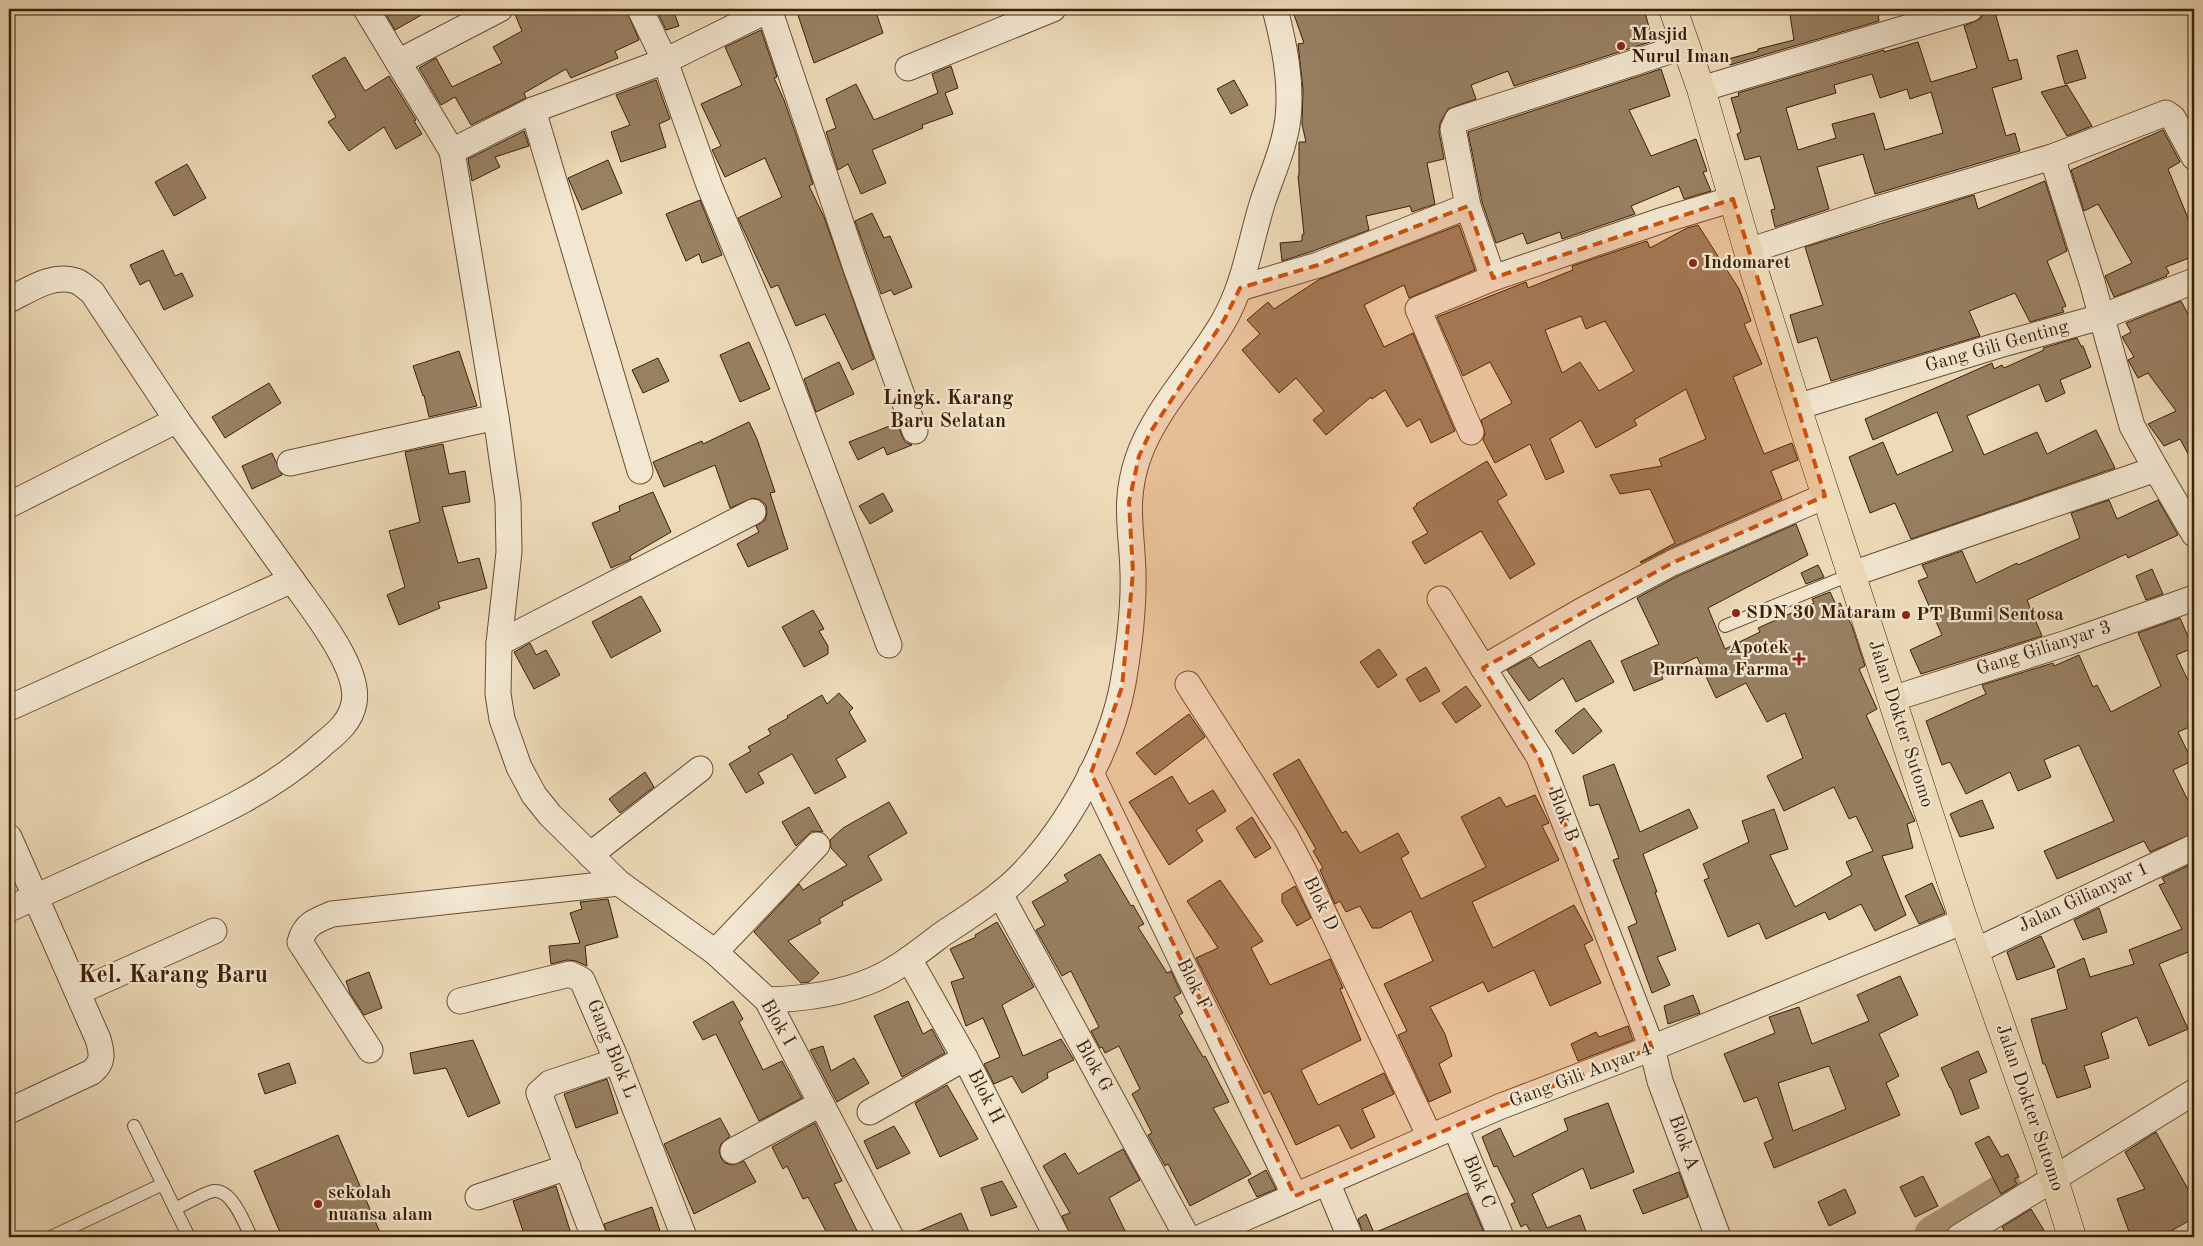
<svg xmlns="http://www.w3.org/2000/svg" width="2203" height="1246" viewBox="0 0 2203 1246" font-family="'Old Standard TT',serif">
  <rect width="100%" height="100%" fill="#eddab8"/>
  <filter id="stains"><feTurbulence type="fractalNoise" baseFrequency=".004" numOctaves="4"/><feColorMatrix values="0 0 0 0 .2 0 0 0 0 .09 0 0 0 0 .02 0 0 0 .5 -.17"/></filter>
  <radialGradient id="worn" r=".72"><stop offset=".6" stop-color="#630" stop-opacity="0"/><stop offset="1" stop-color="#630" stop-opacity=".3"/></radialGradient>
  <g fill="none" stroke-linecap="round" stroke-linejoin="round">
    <polyline stroke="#b09a7b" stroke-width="45" points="1936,1237 2004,1196"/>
  </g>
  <g fill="#988063" stroke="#3b1e06" fill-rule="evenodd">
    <polygon points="387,9 432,9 395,30 384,11"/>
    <polygon points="514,9 626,9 639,40 615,51 618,58 571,78 566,69 524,93 526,98 471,125 455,97 441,105 419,68 436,58 452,87 502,63 493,47 522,31 514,12"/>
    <polygon points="656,9 673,9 679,26 666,30"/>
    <polygon points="796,9 875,9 883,33 814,63"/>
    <polygon points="1292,9 1644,9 1653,41 1514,86 1508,71 1471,85 1476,99 1448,109 1440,123 1439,132 1444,159 1427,163 1435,204 1412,212 1410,206 1366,216 1369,230 1313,251 1282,261 1280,243 1302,241 1302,235 1304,234 1298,176 1299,175 1299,142 1306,142 1302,124 1303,89 1298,44 1304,43"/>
    <polygon points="1789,9 1877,9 1879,21 1730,65 1728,59 1758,51 1758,49 1794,40"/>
    <path d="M1994 9 2009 61 2017 59 2022 79 1992 88 2006 136 2015 133 2020 151 1875 194 1863 154 1817 167 1829 209 1775 227 1771 210 1775 209 1760 156 1745 160 1737 134 1741 132 1731 98 1739 96 1738 93 1884 50V52L1918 42 1931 82 1977 68 1964 26 1980 19 1984 12ZM1872 74 1880 98 1907 89 1910 99 1931 92 1943 133 1885 150 1874 113 1832 124 1836 138 1798 150 1786 108 1836 93 1834 85Z"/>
    <polygon points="761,30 777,77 774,78 784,100 813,184 809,186 824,217 874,359 852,370 825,314 796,326 778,285 771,288 738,218 782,197 765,158 725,177 712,150 721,146 701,104 742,85 725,47"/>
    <polygon points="2077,50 2086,78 2065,84 2057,56"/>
    <polygon points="345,57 365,91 389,76 416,120 414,121 422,134 396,149 384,127 349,151 328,122 336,117 312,76"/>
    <polygon points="951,66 958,88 945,93 953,114 922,125 923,128 872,150 886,183 861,194 848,164 838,170 826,132 836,128 826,99 856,84 874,120 938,93 932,74"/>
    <polygon points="1661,69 1670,96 1629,110 1651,156 1696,139 1707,171 1703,172 1711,191 1684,199 1679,186 1631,206 1635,214 1562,239 1560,232 1527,244 1523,233 1496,243 1482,202 1468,132"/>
    <polygon points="656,80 670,119 659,124 666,147 621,162 611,132 630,125 616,95"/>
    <polygon points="1234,80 1248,105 1231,114 1217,89"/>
    <polygon points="2067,85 2092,126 2067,136 2041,92"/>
    <polygon points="2163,130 2180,162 2168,169 2194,233 2194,256 2166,267 2169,273 2166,275 2167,276 2114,297 2105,276 2132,263 2098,204 2084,211 2071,170"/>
    <polygon points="524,131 529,146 495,157 500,167 472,181 468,159"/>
    <polygon points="608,160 622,193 582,210 568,178"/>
    <polygon points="187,164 206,198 174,216 155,182"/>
    <polygon points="2045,181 2067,251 2047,261 2066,306 2062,308 2064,312 2030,322 2015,293 1969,311 1980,336 1831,381 1817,337 1798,343 1790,315 1823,305 1805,247 1974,195 1978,209"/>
    <polygon points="700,200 722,255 702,263 699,254 686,261 666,214"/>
    <polygon points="872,213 884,238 890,236 912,287 894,295 891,290 881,294 855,221"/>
    <polygon points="1459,225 1475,270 1409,298 1404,285 1364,305 1384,347 1413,333 1455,431 1431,443 1420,419 1407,427 1385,390 1372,399 1371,397 1326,435 1313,420 1324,411 1296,378 1279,393 1242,350 1260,334 1247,320 1268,302 1274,309 1320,279"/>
    <path d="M1698 225 1739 289 1751 321 1744 324 1762 364 1733 377 1764 454 1792 443 1798 460 1771 471 1782 499 1666 550 1641 563 1640 562 1675 543 1650 489 1620 494 1610 475 1662 466 1659 459 1706 439 1686 389 1634 420 1637 425 1596 448 1581 420 1550 439 1564 472 1546 480 1530 444 1495 463 1483 440 1485 433 1481 420 1512 403 1490 362 1463 376 1437 317 1526 282 1528 288 1573 270 1572 266 1647 241 1650 248 1687 228ZM1581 316 1586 329 1605 321 1634 371 1599 391 1580 362 1562 373 1545 330Z"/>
    <polygon points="163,250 175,276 182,273 193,296 164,310 149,280 140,285 130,265"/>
    <polygon points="2181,301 2194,325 2194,465 2180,439 2164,446 2148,424 2176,411 2148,373 2138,378 2128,360 2134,357 2122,337 2131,332 2126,323"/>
    <polygon points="2077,338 2081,346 2083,346 2091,367 2060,380 2065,393 2046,402 2039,384 1967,416 1984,455 2037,432 2047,454 2096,430 2115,468 1911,539 1895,503 1870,513 1849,457 1883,442 1897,475 1953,451 1937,412 1873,440 1865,419 1992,363 1994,369 2002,365 2004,368 2044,350 2043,348"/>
    <polygon points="749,342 770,389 740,402 720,355"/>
    <polygon points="459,351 477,406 429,417 424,395 423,396 413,366"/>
    <polygon points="658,358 669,381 643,393 632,370"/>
    <polygon points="839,362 854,394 816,412 804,379"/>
    <polygon points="269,383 281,403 225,438 212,417"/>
    <polygon points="749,422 757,439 775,492 770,493 788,549 748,567 737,544 759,532 756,526 765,520 767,513 766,505 760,500 753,498 730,508 715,465 664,487 653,462 702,441 703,444"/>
    <polygon points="897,423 902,436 905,442 912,445 887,455 884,447 858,460 849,442"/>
    <polygon points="443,444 449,474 465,471 470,502 442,507 458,563 479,558 487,588 438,602 440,608 399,625 387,595 405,587 389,531 420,522 405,452"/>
    <polygon points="272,453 282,475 252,489 242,466"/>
    <polygon points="1487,461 1507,495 1497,501 1535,564 1510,579 1481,531 1425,564 1412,542 1428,533 1413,508 1417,505 1416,504"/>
    <polygon points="653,492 671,532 630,556 631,559 611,568 592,523 620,511 619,506"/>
    <polygon points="883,493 893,511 870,524 859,506"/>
    <polygon points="2109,500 2117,519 2158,500 2178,535 2128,558 2126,554 2027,600 2042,636 1921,674 1910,650 1942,635 1918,581 1928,577 1922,565 1962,551 1976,583 2017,563 2018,565 2080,538 2071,513"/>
    <polygon points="1796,524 1808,555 1708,608 1725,649 1760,632 1758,628 1814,603 1812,599 1830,592 1836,605 1840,603 1852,626 1865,666 1859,669 1877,709 1866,715 1915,821 1907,824 1913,848 1882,856 1906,915 1875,931 1861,904 1829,920 1825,912 1766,939 1759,923 1728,937 1704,880 1709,878 1703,864 1749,842 1742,821 1774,809 1788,849 1770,855 1795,907 1852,875 1846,862 1873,851 1856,816 1849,819 1834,787 1784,811 1767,776 1803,758 1785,713 1767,722 1746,683 1716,698 1697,657 1661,674 1663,679 1634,691 1621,661 1659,644 1637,598 1678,576"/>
    <polygon points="1818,565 1824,577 1806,584 1801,573"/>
    <polygon points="2152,569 2163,594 2146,600 2136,576"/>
    <polygon points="641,596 661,631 611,658 592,622"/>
    <polygon points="813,610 824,629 819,631 828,646 828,654 804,667 782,627"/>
    <polygon points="2180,618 2193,648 2176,655 2194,693 2194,725 2178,732 2192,761 2173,770 2194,813 2194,833 2150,852 2144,841 2057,879 2044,851 2114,821 2079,745 2044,760 2051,777 2018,791 2010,772 1966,794 1950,762 1942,765 1926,721 1986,694 1982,685 2053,663 2054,666 2079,655 2093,687 2097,685 2111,712 2161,686 2138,633"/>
    <polygon points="1590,640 1614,682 1576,702 1563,678 1529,701 1507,670 1531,657 1539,668"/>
    <polygon points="530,643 536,655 546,650 560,675 534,689 514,652"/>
    <polygon points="1379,649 1397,675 1378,688 1360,662"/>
    <polygon points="1426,667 1440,691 1420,702 1406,679"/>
    <polygon points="1466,686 1481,706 1456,723 1442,703"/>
    <polygon points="839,693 853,708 849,712 866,741 836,759 846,777 815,794 792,754 758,773 764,783 746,793 729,764 751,751 748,747 771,734 768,729 788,718 787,716 822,695 827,704"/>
    <polygon points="1584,708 1602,731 1573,754 1555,731"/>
    <polygon points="1189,714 1205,737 1155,775 1136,753"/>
    <polygon points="1299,759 1342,833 1346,831 1360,853 1398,833 1409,853 1401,858 1421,899 1486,867 1461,817 1500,797 1506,807 1535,795 1549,823 1542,826 1559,860 1472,902 1493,948 1574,905 1593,940 1584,945 1601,983 1550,1006 1534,970 1488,992 1483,982 1430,1007 1445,1034 1452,1056 1439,1064 1451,1092 1429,1102 1398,1035 1407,1031 1384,984 1433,961 1411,911 1380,928 1372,928 1360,906 1346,912 1340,901 1335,904 1320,870 1323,868 1313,851 1316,849 1273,774"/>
    <polygon points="1614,764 1640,832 1689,809 1698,828 1643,854 1657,892 1655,892 1676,950 1657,957 1670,985 1652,993 1628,927 1637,923 1613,860 1619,858 1599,804 1590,806 1583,776"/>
    <polygon points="645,772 654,787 620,813 609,799"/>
    <polygon points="1172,776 1189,804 1213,790 1226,811 1196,830 1203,841 1169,865 1129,802"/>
    <polygon points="1982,800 1994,828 1960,837 1950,814"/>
    <polygon points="889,802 907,833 868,856 882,880 842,902 843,905 819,919 821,923 788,941 819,973 809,982 801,983 754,932 799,884 803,890 847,865 831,848 830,840 843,828"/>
    <polygon points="809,807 823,832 812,831 796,846 782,822"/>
    <polygon points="1252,817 1271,848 1255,858 1236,828"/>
    <polygon points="1100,854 1131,906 1133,905 1144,924 1138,927 1167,973 1171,971 1181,993 1174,997 1183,1013 1179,1015 1203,1057 1205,1056 1229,1102 1213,1108 1251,1174 1190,1206 1168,1164 1165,1166 1148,1135 1152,1133 1132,1094 1140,1089 1119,1046 1105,1053 1102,1047 1100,1048 1091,1031 1099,1027 1071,971 1062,976 1036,930 1045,925 1032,902 1068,881 1064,875"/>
    <polygon points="2194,863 2194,953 2193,950 2159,964 2188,1029 2149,1046 2137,1017 2101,1033 2109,1058 2084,1066 2091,1087 2057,1098 2045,1064 2043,1064 2031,1019 2067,1009 2057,970 2084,958 2090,977 2134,964 2129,950 2182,929 2159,885 2165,883 2162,878"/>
    <polygon points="1220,880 1263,941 1251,948 1270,985 1330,959 1343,988 1340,989 1361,1040 1301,1070 1318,1105 1384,1073 1394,1094 1362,1109 1375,1137 1351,1149 1339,1125 1296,1145 1270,1091 1264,1094 1196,958 1218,948 1187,901"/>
    <polygon points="1932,883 1945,913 1919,924 1905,896"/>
    <polygon points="1295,886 1311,918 1297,926 1282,902 1282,894"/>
    <polygon points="608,899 618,937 585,946 587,966 576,961 567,960 551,964 549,946 580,943 570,913 582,909 580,902"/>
    <polygon points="2099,908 2107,932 2083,940 2074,920"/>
    <polygon points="997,922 1034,987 1002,1005 1023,1056 1061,1039 1074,1060 1047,1073 1048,1078 1022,1093 1012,1076 994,1084 984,1064 1000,1057 983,1018 966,1026 951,982 964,978 950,949 976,937 975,935"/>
    <polygon points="2041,936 2055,967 2017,980 2007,952"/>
    <polygon points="369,972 382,1008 364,1015 350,993 346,981"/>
    <path d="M1900 976 1918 1015 1879 1034 1899 1076 1886 1083 1900 1115 1774 1168 1764 1143 1773 1139 1757 1097 1744 1102 1724 1054 1775 1033 1769 1017 1799 1007 1812 1044 1869 1021 1857 995ZM1829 1066 1846 1109 1793 1131 1778 1083Z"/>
    <polygon points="1693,995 1700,1013 1668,1024 1664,1006"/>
    <polygon points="733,1001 743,1019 739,1022 763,1070 782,1061 802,1098 759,1121 716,1034 703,1040 693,1022"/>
    <polygon points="908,1001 923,1034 932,1029 945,1053 902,1077 874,1016"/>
    <polygon points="1628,1026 1633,1040 1578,1061 1571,1044 1596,1032 1599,1037"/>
    <polygon points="473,1040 500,1103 468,1117 446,1068 414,1074 410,1053"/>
    <polygon points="823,1046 831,1071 854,1058 869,1083 837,1102 810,1050"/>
    <polygon points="1978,1051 1987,1072 1969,1080 1979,1108 1961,1115 1951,1088 1950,1088 1941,1068"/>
    <polygon points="289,1063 296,1083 265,1094 258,1074"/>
    <polygon points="607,1079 618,1113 576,1128 564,1094"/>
    <polygon points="947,1085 978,1139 940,1157 915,1103"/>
    <polygon points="1608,1103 1634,1172 1591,1189 1583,1168 1532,1194 1547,1228 1580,1215 1588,1237 1528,1237 1532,1234 1526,1224 1521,1227 1511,1204 1515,1202 1497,1166 1494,1167 1482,1137 1500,1128 1514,1157 1568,1130 1564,1119"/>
    <polygon points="720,1118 730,1136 721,1144 719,1151 721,1158 725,1163 732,1165 744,1161 756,1182 694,1214 664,1144"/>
    <polygon points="815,1123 842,1181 834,1184 860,1237 829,1237 808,1197 803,1199 787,1166 783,1169 772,1147"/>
    <polygon points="894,1126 910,1153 877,1169 864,1141"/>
    <polygon points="2156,1132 2194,1200 2194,1218 2171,1231 2173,1237 2131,1237 2117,1199 2145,1189 2125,1152"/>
    <polygon points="338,1135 382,1237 282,1237 254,1171"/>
    <polygon points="1989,1136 2001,1157 2008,1154 2019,1177 2014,1179 2017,1184 2001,1194 1975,1143"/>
    <polygon points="1123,1149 1140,1180 1109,1198 1128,1237 1071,1237 1062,1216 1070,1213 1043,1166 1065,1153 1078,1174"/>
    <polygon points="1266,1170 1276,1189 1257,1197 1248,1180"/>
    <polygon points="1679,1172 1688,1197 1643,1214 1633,1190"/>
    <polygon points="1923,1176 1938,1206 1915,1217 1900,1187"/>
    <polygon points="1002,1181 1017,1207 991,1216 981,1188"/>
    <polygon points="556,1186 572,1237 525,1237 513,1201"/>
    <polygon points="1845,1189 1856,1213 1829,1226 1818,1202"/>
    <polygon points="1467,1193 1486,1237 1364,1237 1358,1219 1366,1214 1374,1233"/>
    <polygon points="652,1207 662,1237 608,1237 604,1224"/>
    <polygon points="2031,1209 2048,1237 2008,1237 2002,1227"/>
    <polygon points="961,1213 971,1237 905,1237"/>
  </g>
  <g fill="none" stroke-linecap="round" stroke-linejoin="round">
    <defs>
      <g id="service">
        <polyline points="1725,626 1852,574"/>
        <polyline points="134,1126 189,1237"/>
        <path d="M175 1209C183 1205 206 1192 214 1191 232 1189 245 1224 251 1237"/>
        <polyline points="51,1237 163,1184"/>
      </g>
      <g id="minor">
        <polyline points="366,9 398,62"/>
        <polyline points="500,9 398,62 452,151 496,417 508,501 509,552 499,643 498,694 502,719 519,767 534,795 550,815 619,883 715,952 767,1000 891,1237"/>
        <polyline points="640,9 665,61 709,185 778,351 889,645"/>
        <polyline points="769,9 856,268 915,431"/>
        <polyline points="908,68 1053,9"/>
        <polyline points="1701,89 1970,9"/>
        <polyline points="533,110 640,471"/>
        <polyline points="452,151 533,110 665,61 770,9"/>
        <polyline points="2052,157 2092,282 2132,426 2156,469"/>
        <polyline points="1748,251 1877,209 2052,157 2166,113 2173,118 2194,157"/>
        <polyline points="1493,278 1468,206 1453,129 1457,120 1685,46"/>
        <polyline points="1240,288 1318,265 1468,206"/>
        <path d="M9 300C29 290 53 273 76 281 82 283 87 289 92 292L177 420 292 580 9 708"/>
        <polyline points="1797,407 1999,345 2101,317 2194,281"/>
        <polyline points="1471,432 1418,309 1493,278 1660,221 1733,199"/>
        <polyline points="290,463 496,417"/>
        <polyline points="9,505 177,420"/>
        <polyline points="1852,574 2156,469 2194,534"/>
        <polyline points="1440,599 1539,757 1652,1048 1660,1081 1718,1237"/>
        <polyline points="499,643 753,512"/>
        <polyline points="1483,668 1583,610 1672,563 1825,496"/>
        <polyline points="1188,684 1286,837 1303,869 1430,1137"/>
        <polyline points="1892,699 2070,642 2194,598"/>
        <polyline points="1091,773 1295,1196"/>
        <path d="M9 837 98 1039C102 1053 104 1062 92 1072L9 1111"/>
        <polyline points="590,855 700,769"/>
        <polyline points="1000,894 1187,1237"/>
        <path d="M9 909C49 891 89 873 130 854 198 823 267 796 323 744 337 733 351 721 354 703 361 668 312 609 292 580"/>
        <polyline points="1975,951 2194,847"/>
        <polyline points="715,952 817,845"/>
        <polyline points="909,959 965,1058 1057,1237"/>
        <polyline points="78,992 214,931"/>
        <path d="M767 1000C803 999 841 994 875 979 899 968 920 951 941 935 968 917 997 899 1020 876 1067 828 1111 750 1123 683 1129 648 1134 610 1133 573 1132 530 1123 502 1138 458 1155 409 1197 367 1223 322 1245 284 1250 242 1263 201 1272 174 1285 146 1288 118 1292 81 1284 44 1275 9"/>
        <polyline points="460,1001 570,974 582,980 617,1061 684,1237"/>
        <path d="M370 1050 300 942C305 924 315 921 332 914L619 883"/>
        <polyline points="870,1112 965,1058"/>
        <polyline points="1455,1127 1501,1237"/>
        <polyline points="733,1151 820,1104"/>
        <polyline points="1327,1182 1350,1237"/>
        <polyline points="478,1197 568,1167"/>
        <polyline points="594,1237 539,1093 550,1083 617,1061"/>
        <polyline points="1201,1237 1499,1107 1652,1048 1964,921"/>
        <polyline points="1959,1237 2194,1092"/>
      </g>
      <polyline id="primary" points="1673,9 1701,89 1748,251 1797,407 1964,921 2047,1157 2072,1237"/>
    </defs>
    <use href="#service" stroke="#684d32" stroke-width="14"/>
    <use href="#minor" stroke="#684d32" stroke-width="27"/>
    <use href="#primary" stroke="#3b1e06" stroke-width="29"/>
    <use href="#service" stroke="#f3e7d1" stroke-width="12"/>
    <use href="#minor" stroke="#f3e7d1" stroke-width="25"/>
    <use href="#primary" stroke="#eddab8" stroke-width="28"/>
  </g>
  <path fill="#ce500b" fill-opacity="0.2" stroke="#ce500b" stroke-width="4" stroke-dasharray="10 6" stroke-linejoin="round" d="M1733 199 1825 496 1672 563 1483 668 1539 757 1652 1048 1499 1107 1295 1196 1091 773 1122 687 1133 573 1129 502 1139 456 1151 431 1224 320 1240 288 1318 265 1468 206 1493 278Z"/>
  <g fill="#8f2418" stroke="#f3e7d1" stroke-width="2">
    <circle cx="1621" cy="46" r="5"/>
    <circle cx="1693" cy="263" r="5"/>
    <circle cx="1736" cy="613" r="5"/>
    <circle cx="1906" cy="615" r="5"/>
    <path d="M1796.5 651.5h5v5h5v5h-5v5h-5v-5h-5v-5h5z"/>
    <circle cx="318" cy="1204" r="5"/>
  </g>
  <g text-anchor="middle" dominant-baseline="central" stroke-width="4.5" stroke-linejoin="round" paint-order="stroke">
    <g font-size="19" font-weight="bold" fill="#3b1e06" stroke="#f3e7d1" text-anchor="start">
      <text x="1631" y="35">Masjid<tspan x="1631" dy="22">Nurul Iman</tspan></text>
      <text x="1703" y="263">Indomaret</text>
      <text x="1746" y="613">SDN 30 Mataram</text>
      <text x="1916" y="615">PT Bumi Sentosa</text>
      <text x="1789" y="648" text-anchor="end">Apotek<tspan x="1789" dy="22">Purnama Farma</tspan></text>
      <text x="328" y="1193">sekolah<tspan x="328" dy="22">nuansa alam</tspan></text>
    </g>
    <g font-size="19" fill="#3b1e06" stroke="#f3e7d1">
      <text transform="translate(1997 347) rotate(-16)">Gang Gili Genting</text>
      <text transform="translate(2044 649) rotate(-18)">Gang Gilianyar 3</text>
      <text transform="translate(1900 724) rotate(72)">Jalan Dokter Sutomo</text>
      <text transform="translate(1562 815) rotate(69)">Blok B</text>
      <text transform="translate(2084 898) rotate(-25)">Jalan Gilianyar 1</text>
      <text transform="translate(1320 904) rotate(64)">Blok D</text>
      <text transform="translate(1193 985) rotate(64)">Blok F</text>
      <text transform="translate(777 1023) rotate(60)">Blok I</text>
      <text transform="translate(611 1049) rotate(68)">Gang Blok L</text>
      <text transform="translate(1093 1066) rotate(61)">Blok G</text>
      <text transform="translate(1581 1076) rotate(-21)">Gang Gili Anyar 4</text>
      <text transform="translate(985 1097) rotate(63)">Blok H</text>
      <text transform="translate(2029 1108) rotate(71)">Jalan Dokter Sutomo</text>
      <text transform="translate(1683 1143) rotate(70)">Blok A</text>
      <text transform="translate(1478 1182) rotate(67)">Blok C</text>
    </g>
    <g font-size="20" font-weight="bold" fill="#3b1e06" stroke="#f3e7d1">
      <text x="948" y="399">Lingk. Karang<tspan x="948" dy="23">Baru Selatan</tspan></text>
    </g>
    <g font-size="24" font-weight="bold" fill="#3b1e06" stroke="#f3e7d1">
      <text x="173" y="976">Kel. Karang Baru</text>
    </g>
  </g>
  <rect width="2203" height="1246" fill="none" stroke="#eddab8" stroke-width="30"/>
  <rect x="10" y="10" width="2183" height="1226" fill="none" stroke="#3b1e06" stroke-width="2.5"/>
  <rect x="15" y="15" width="2173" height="1216" fill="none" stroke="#3b1e06"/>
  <rect width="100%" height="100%" filter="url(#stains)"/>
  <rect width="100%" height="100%" fill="url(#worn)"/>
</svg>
